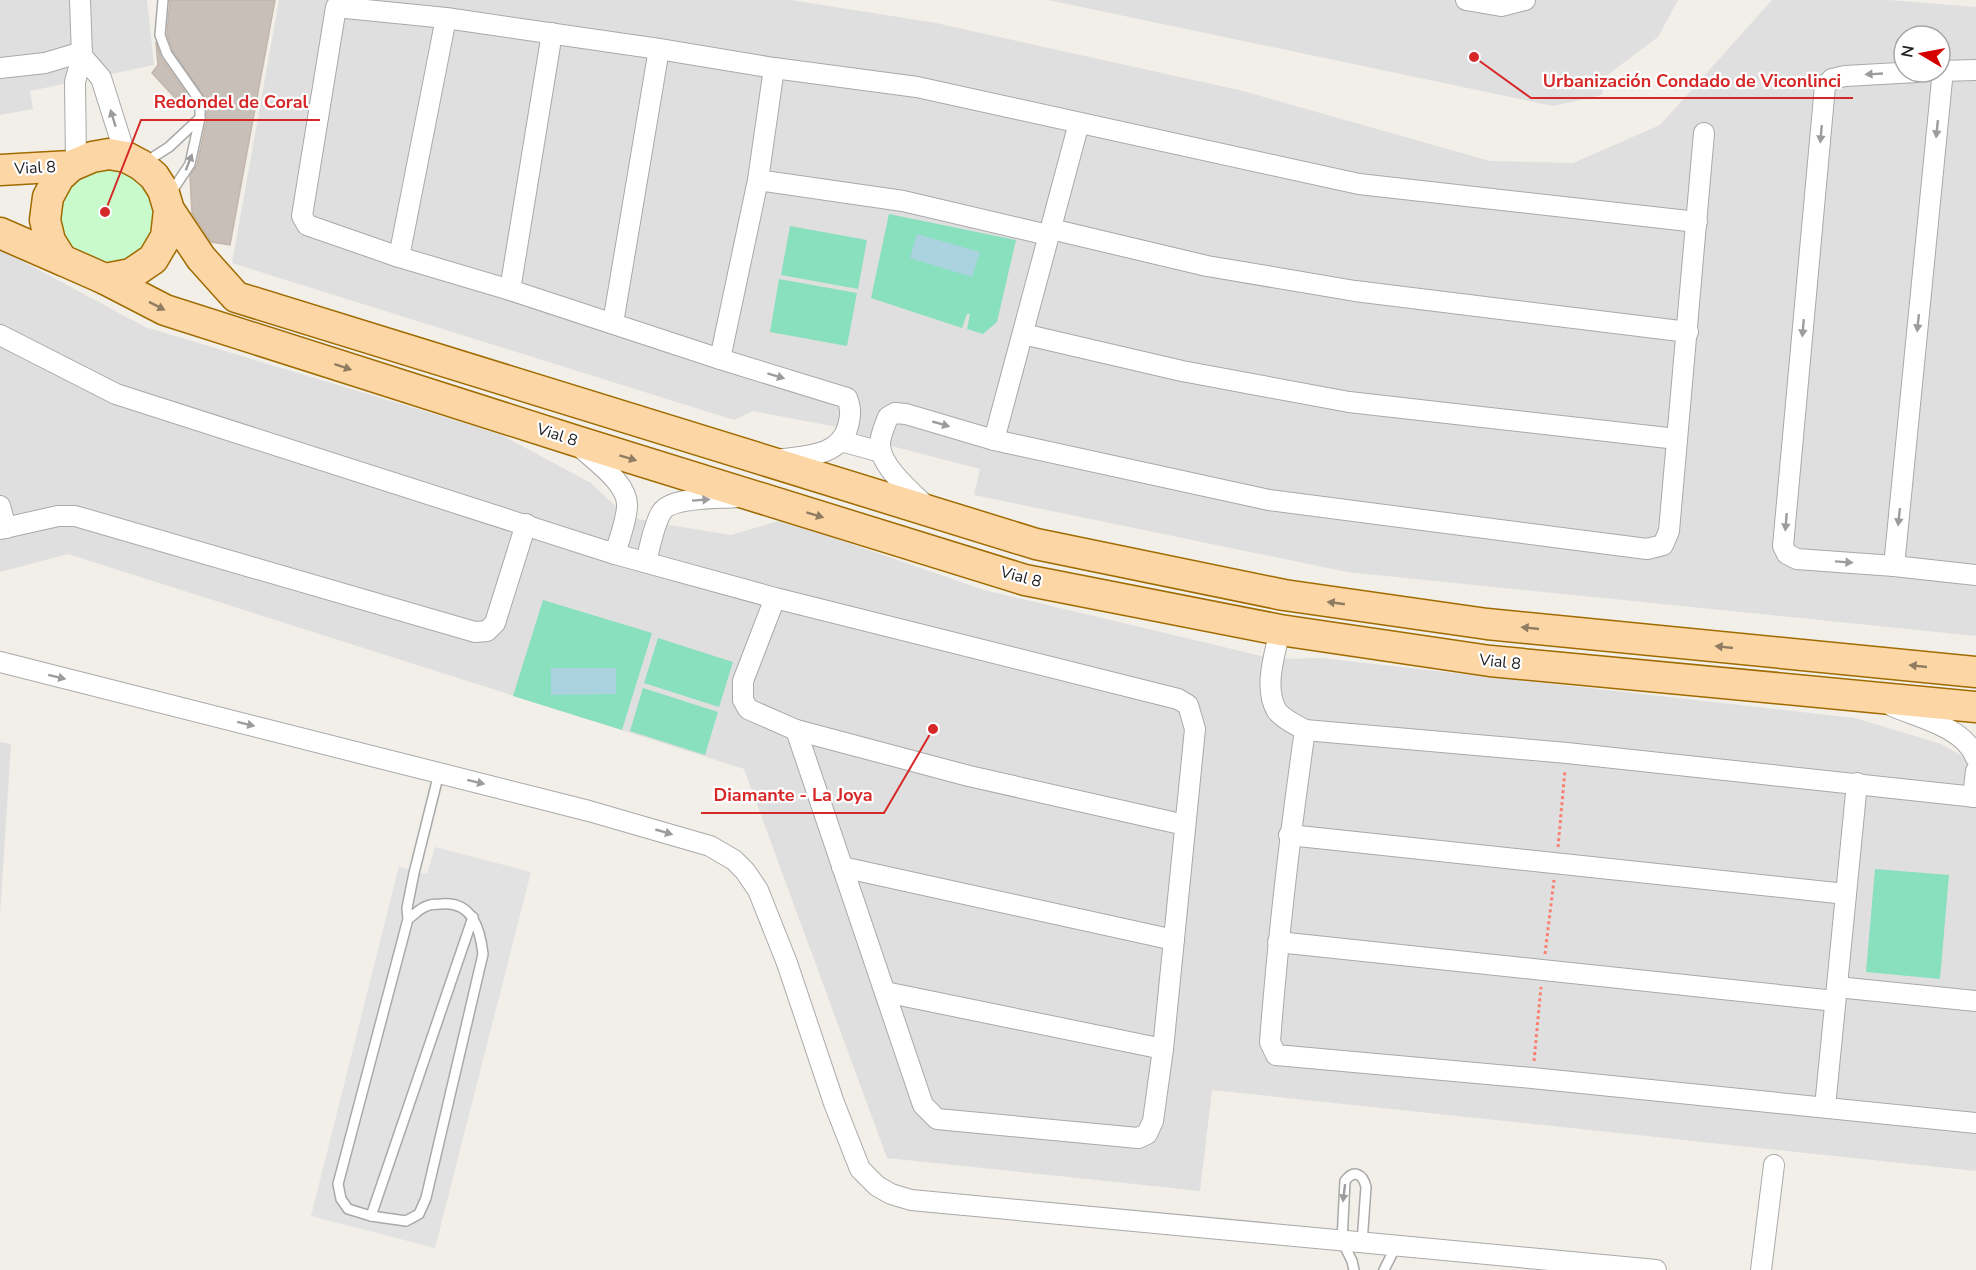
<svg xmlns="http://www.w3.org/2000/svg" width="1976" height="1270" viewBox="0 0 1976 1270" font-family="'Nunito Sans',sans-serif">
  <rect width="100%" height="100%" fill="#f2efe9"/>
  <g fill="#e0dfdf" fill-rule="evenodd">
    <polygon points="0,0 147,0 154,65 30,91 33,109 0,115"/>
    <path d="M279 0H791L936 23 1243 91 1490 161 1573 163 1660 125 1772 0H1889L1976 7V636L1347 572 974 495 980 469 880 443 847 429 753 411 734 420 232 263ZM1904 36H1940V72H1904Z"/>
    <polygon points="1048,0 1678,0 1658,37 1606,76 1602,95 1553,106"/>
    <polygon points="0,249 145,327 498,433 591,483 626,516 657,523 731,535 782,520 984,590 1274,659 1321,658 1855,718 1941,744 1976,764 1976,1171 1212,1090 1200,1191 887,1158 744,769 68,554 0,572"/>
    <polygon points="0,742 11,744 0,915"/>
  </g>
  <circle fill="#c8facc" cx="106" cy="216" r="47"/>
  <g fill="#88e0be">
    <polygon points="889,214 1016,240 997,322 983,334 967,329 970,314 967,314 962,328 871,298"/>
    <polygon points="790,226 867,240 858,289 781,275"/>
    <polygon points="779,279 857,293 847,346 770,332"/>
    <polygon points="543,600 652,633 622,730 513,696"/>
    <polygon points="658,638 733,662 719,707 644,683"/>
    <polygon points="643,688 718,712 705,755 630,731"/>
    <polygon points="1875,869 1949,875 1940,979 1866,972"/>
  </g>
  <polygon fill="#e2e2e2" points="435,847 531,872 435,1248 311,1216 399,866 414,872 427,874"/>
  <g fill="#aad3df">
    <polygon points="917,234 980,252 972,277 910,258"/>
    <polygon points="551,668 616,668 616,694 551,695"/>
  </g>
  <g fill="#c7bfb8" stroke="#c4b6ab" stroke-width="1.5">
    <polygon points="170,0 275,0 230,245 211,242 192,213 190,176 197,165 207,119 207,101 173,51 167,34"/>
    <polygon points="156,42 161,58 186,93 178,101 152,73 158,65"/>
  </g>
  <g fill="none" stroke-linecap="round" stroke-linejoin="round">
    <defs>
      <g id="service">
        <polyline points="163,0 160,35 167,54 200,101 200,118 190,164 170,194"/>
        <polyline points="144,163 169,147 200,118"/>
        <path d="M408 919C414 915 420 908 427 906 431 904 437 904 441 904 472 901 480 928 483 954L426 1198 419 1214 406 1221 371 1216 348 1209 341 1199 338 1184 408 919 407 908 414 873 439 773"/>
        <polyline points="371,1216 473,917"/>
        <path d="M1354 1270 1352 1261 1342 1241 1345 1181C1354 1169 1363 1174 1366 1187L1362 1243"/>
        <polyline points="1384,1270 1396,1246"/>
      </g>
      <g id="minor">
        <polyline points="1466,0 1501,6 1525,0"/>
        <polyline points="82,56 101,78 126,157"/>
        <polyline points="0,68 45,63 82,52"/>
        <polyline points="1940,71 1976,70"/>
        <polyline points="1917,72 1845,76 1832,79 1825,86 1783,546 1787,554 1797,559 1894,566 1976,575"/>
        <polyline points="76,163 75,82 82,56 80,0"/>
        <polyline points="758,180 903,201 1048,235"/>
        <polyline points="1051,229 1207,266 1355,291 1688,332"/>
        <polyline points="399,257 446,18"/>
        <polyline points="510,290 552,33"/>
        <polyline points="613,323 659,49"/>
        <polyline points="1023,334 1182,371 1349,402 1677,439"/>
        <polyline points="0,335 116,394 615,554 775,598 1178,699 1188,705 1195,729 1163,1049 1153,1121 1147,1134 1138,1138 937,1119 923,1105 796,730 748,709 743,700 743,681 775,598"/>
        <polyline points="720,359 758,180 774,68"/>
        <polyline points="994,440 1079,123"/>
        <polyline points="841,441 881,452"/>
        <path d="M579 446C595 461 629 484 627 507 626 523 619 539 615 554"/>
        <path d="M775 460C801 456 840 458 848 426 851 415 851 408 847 398L720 359 510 290 399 257 307 225 302 216 336 7 446 18 659 49 774 68 917 87 1359 184 1697 222"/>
        <polyline points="0,506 6,528"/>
        <path d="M928 508C913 493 880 467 880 444 880 436 885 425 888 417L895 413 906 414 994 440 1269 500 1647 549 1663 545 1669 531 1704 133"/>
        <polyline points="0,529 58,516 75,516 475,632 487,631 495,623 526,524"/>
        <path d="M646 562C650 547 653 527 661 513 670 496 720 499 737 497"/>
        <polyline points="1894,566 1943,70"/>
        <path d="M1280 630C1275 654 1263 688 1277 711 1283 719 1296 725 1305 730L1567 753 1976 797"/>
        <polyline points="0,662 589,811 710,846 734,860 745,871 758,890 787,963 834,1103 860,1169 877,1186 891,1194 911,1200 1656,1270"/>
        <path d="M1892 706C1920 718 1964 727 1976 758"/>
        <polyline points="796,730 969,776 1185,825"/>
        <path d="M1305 730C1290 834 1278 937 1270 1042L1276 1055 1532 1078 1976 1123"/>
        <polyline points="1973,797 1976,771"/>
        <polyline points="1289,835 1846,894"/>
        <polyline points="842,867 1174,940"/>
        <polyline points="1278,942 1835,1001"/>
        <polyline points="1837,987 1976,1001"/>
        <polyline points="885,992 1163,1049"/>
        <polyline points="1825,1107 1857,783"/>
        <polyline points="1761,1270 1774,1165"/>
      </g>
      <g id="primary">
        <polyline points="0,170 71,166"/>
        <polyline points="169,210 166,237 153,259 131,274 105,279 62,260 50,241 45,220 48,197 59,177 71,166 92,157 109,154 126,157 141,165 154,176 163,190 169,210 201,258 236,297 1036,544 1284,595 1487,624 1976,672"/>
        <polyline points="0,233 62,260"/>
        <polyline points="105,279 165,310 573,440 1025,580 1280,630 1490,661 1976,707"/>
      </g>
    </defs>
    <use href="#service" stroke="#a9a9a9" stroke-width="12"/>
    <use href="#minor" stroke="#a9a9a9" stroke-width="22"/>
    <use href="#primary" stroke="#a06b00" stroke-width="33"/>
    <g stroke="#fa8072" stroke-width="3" stroke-dasharray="3 3" stroke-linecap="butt">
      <polyline points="1558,847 1565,770"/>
      <polyline points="1545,954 1554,880"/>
      <polyline points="1534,1061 1541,987"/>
    </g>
    <use href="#service" stroke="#fff" stroke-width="9"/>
    <use href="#minor" stroke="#fff" stroke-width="20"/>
    <use href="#primary" stroke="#fcd6a4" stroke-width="30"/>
  </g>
  <defs><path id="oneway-solid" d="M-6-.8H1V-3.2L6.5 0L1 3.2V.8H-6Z" transform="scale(1.5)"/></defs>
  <g fill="#9c9c9c">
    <use href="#oneway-solid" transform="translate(1874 74) rotate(177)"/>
    <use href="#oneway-solid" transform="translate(113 118) rotate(-107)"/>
    <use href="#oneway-solid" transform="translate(1937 129) rotate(96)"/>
    <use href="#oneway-solid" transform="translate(1821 134) rotate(95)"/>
    <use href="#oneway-solid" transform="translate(189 162) rotate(-69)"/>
    <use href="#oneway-solid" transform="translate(1918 323) rotate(96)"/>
    <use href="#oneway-solid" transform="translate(1803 328) rotate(95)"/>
    <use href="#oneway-solid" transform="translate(776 376) rotate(17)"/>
    <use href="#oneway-solid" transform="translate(941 424) rotate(16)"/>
    <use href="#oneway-solid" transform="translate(701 500) rotate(-4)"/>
    <use href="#oneway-solid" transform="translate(1899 517) rotate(96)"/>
    <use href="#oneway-solid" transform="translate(1786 522) rotate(95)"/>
    <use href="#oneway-solid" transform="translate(1844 562) rotate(4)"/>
    <use href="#oneway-solid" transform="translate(57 677) rotate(14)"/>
    <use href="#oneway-solid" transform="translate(246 724) rotate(14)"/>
    <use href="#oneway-solid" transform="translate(476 782) rotate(14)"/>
    <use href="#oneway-solid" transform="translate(664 832) rotate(16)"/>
    <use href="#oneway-solid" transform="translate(1344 1193) rotate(97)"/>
  </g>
  <g fill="#8f7c63">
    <use href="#oneway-solid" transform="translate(157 306) rotate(27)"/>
    <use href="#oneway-solid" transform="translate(343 367) rotate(18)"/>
    <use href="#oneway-solid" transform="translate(628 458) rotate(17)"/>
    <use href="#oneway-solid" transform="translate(815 515) rotate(17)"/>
    <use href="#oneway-solid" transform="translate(1336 603) rotate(-172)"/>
    <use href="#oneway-solid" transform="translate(1530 628) rotate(-174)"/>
    <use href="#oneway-solid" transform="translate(1724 647) rotate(-174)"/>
    <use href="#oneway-solid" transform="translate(1918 666) rotate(-174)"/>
  </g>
  <g text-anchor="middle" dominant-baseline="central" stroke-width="4.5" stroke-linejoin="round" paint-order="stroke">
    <g font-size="16" fill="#222" stroke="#fff">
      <text transform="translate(35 168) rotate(-3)">Vial 8</text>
      <text transform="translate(557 435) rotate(18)">Vial 8</text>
      <text transform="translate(1021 577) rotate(15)">Vial 8</text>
      <text transform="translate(1500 662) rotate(6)">Vial 8</text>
    </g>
  </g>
  <path fill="none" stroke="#d62828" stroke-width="2" d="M1474 57L1531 98H1853M105 212L141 120H320M933 729L884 813H701"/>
  <g fill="#d62828" stroke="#fff" stroke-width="2">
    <circle cx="1474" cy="57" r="6"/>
    <circle cx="105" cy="212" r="6"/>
    <circle cx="933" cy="729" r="6"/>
  </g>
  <g font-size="18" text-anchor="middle" font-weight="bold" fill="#d62828" stroke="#fff" stroke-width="4.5" stroke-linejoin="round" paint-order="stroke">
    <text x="1692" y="87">Urbanización Condado de Viconlinci</text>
    <text x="231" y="108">Redondel de Coral</text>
    <text x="793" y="801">Diamante - La Joya</text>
  </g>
  <g transform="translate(1922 54) rotate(280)"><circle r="28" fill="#ffffff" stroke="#a7a7a7" stroke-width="1.5"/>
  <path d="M0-4.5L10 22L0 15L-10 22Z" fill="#d40000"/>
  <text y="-9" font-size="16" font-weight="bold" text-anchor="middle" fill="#222222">N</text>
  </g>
</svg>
